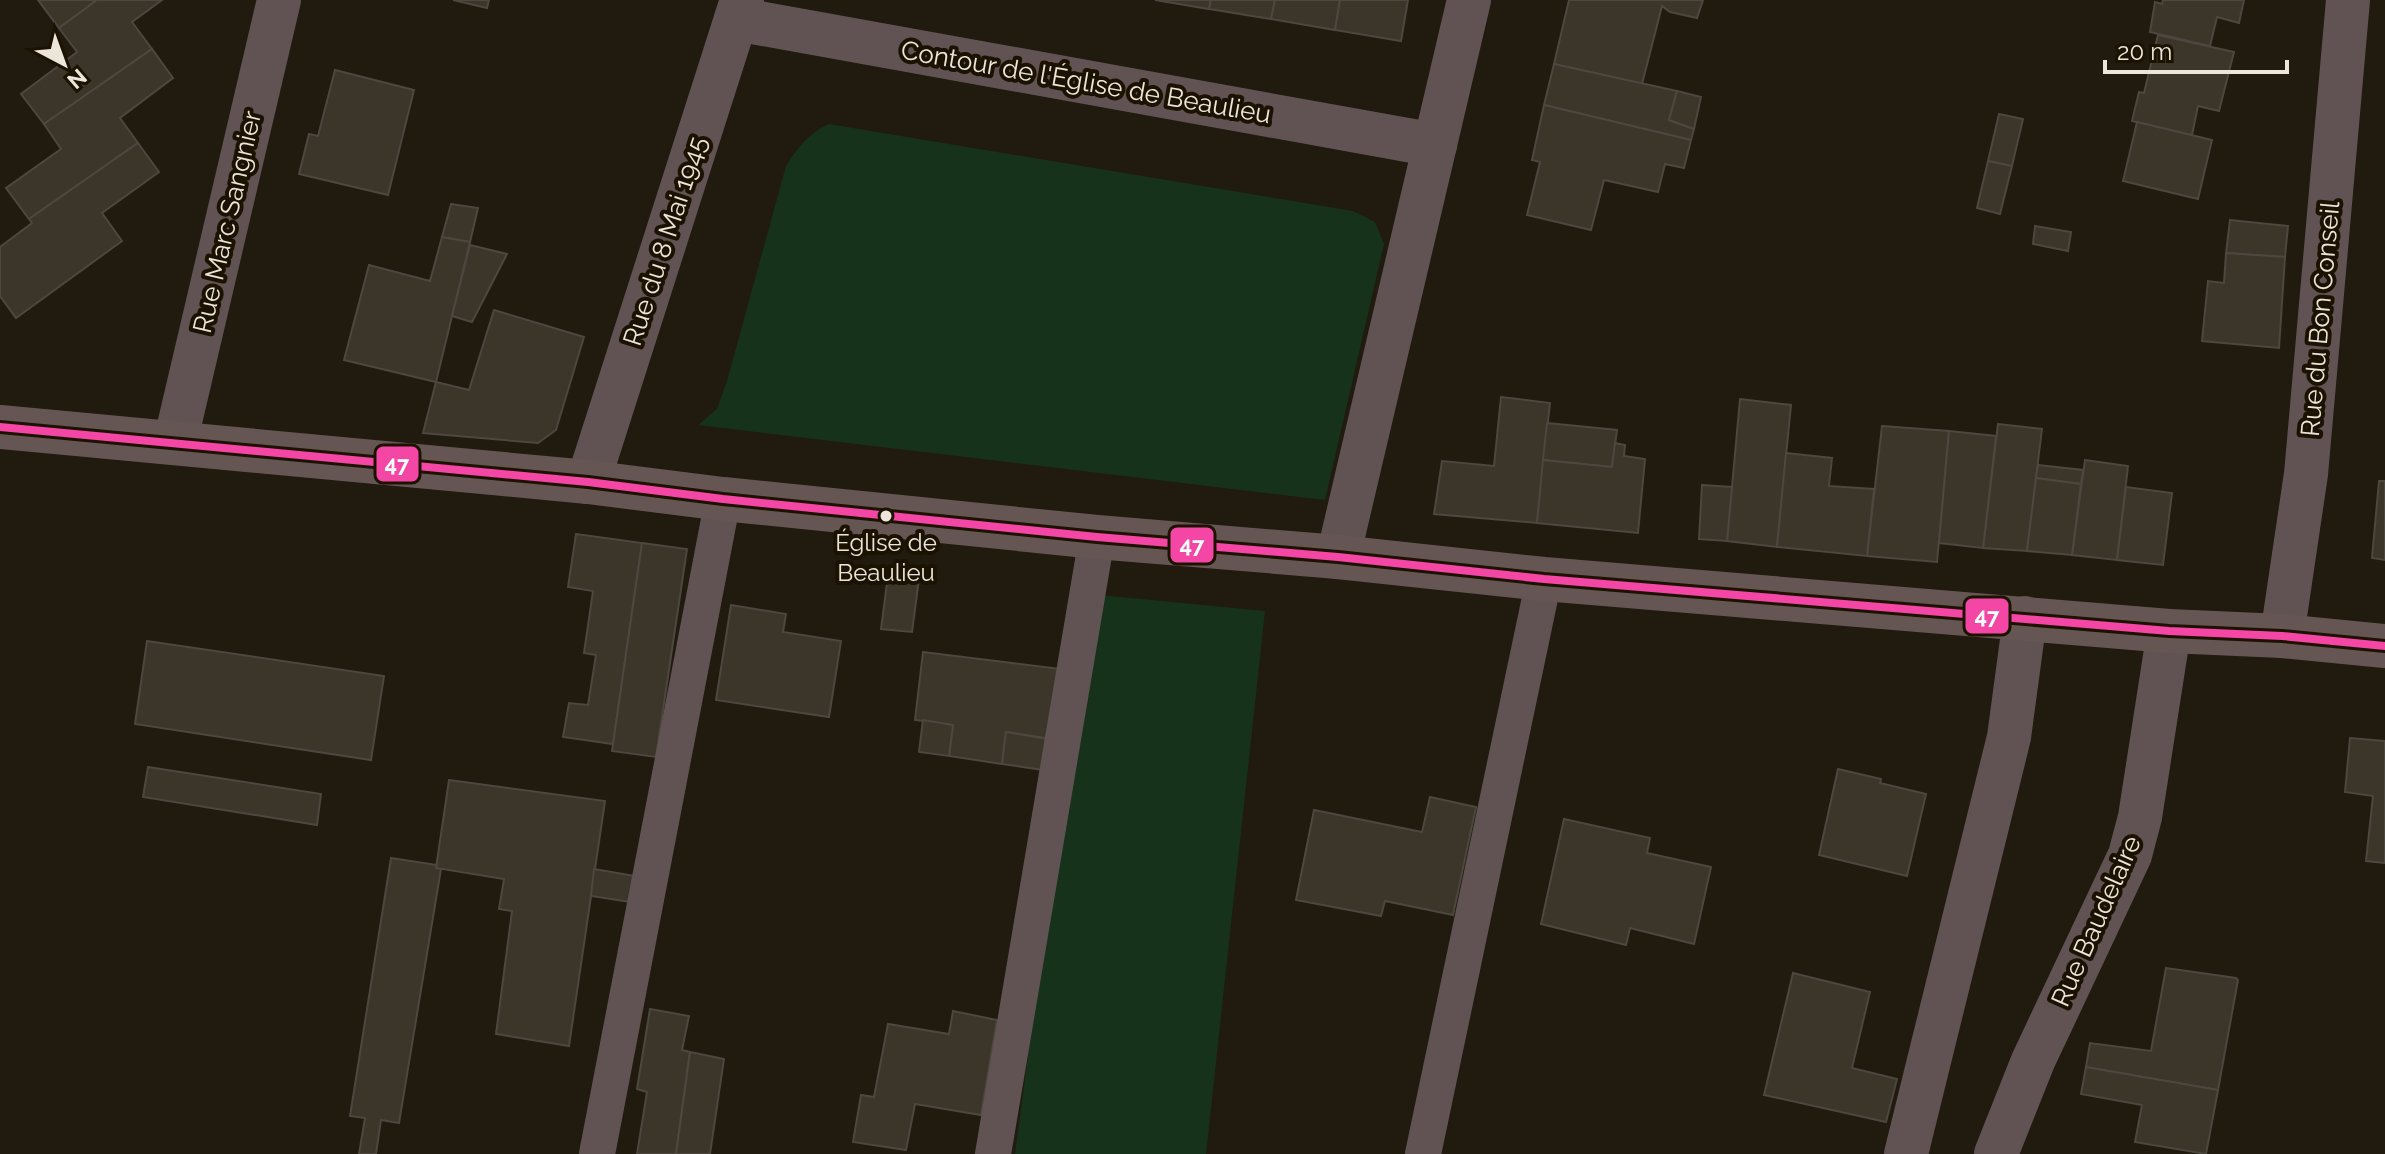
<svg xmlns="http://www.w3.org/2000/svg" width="2385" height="1154" viewBox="0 0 2385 1154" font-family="Raleway,sans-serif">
  <rect width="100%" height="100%" fill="#201a0f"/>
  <g fill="#17321b">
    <path d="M829 124 1353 211 1375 222 1384 244 1325 500 698 425 717 409 727 381 786 166C798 147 809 133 829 124Z"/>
    <polygon points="1089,594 1265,611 1206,1154 1015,1154"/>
  </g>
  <g fill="#3b352a" stroke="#4c473f" stroke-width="2">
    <polygon points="38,0 97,0 59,28"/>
    <polygon points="97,0 162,0 132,22 152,49 44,124 21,94 77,52 59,28"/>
    <polygon points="453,0 489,0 487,8"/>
    <polygon points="1155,0 1211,0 1209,9"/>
    <polygon points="1211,0 1275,0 1271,19 1209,9"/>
    <polygon points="1275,0 1340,0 1335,30 1271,19"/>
    <polygon points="1340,0 1408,0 1401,41 1335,30"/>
    <polygon points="1569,0 1703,0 1697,18 1670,12 1662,6 1642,84 1554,64"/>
    <polygon points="2163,0 2244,0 2239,23 2217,17 2210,46 2150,32 2155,2 2162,4"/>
    <polygon points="2158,35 2234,52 2219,111 2198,106 2192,135 2132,121 2139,92 2144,93"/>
    <polygon points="152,49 173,78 120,118 138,143 29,219 6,188 61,149 44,124"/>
    <polygon points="1554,64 1677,91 1669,120 1694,129 1691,140 1544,105"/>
    <polygon points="335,70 414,90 388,195 299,174 309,134 318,136"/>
    <polygon points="1677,91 1701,97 1694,129 1669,120"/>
    <polygon points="1544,105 1691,140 1684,168 1665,164 1658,192 1604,180 1591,230 1527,215 1540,162 1532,160"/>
    <polygon points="1999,114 2023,119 2012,166 1988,161"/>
    <polygon points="2137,122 2212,140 2198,199 2123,181"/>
    <polygon points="138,143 159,172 102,213 122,241 16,318 0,296 0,247 32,223 29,219"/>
    <polygon points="1988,161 2012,166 2000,214 1977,208"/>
    <polygon points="451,204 478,208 470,242 442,237"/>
    <polygon points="2230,220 2288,226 2285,257 2226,253"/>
    <polygon points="2035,226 2071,232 2068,251 2033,244"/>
    <polygon points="442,237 470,242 436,382 344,360 369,265 430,281"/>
    <polygon points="470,245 507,254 472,322 452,316"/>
    <polygon points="2226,253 2285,257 2279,348 2202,341 2208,281 2224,283"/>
    <polygon points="494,310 584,337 556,430 538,443 423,433 436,382 469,390"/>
    <polygon points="1501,397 1550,403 1537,523 1434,514 1442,461 1494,466"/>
    <polygon points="1740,399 1791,405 1777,547 1727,541"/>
    <polygon points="1547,423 1617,430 1612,467 1543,460"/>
    <polygon points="1998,424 2042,429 2027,551 1983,548"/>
    <polygon points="1882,426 1949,431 1937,562 1867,556"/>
    <polygon points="1949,431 1996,436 1983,548 1939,543"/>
    <polygon points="1615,443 1625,445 1624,456 1645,459 1638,533 1537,523 1543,460 1612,467"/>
    <polygon points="1786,453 1832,458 1829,486 1874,489 1867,556 1777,547"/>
    <polygon points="2085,460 2128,466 2117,560 2072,555"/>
    <polygon points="2038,465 2083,470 2081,484 2036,478"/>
    <polygon points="2036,478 2081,484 2072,555 2027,551"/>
    <polygon points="2379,481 2385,481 2385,560 2372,558"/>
    <polygon points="1702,485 1732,487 1727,541 1699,539"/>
    <polygon points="2126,487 2172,493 2163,565 2117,560"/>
    <polygon points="576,534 642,543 613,744 563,737 569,703 588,705 596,655 584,653 593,591 568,587"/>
    <polygon points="642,543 687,549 656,757 612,751"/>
    <polygon points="888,575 919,579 912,632 881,629"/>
    <polygon points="731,605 786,614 783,632 841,641 829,717 716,700"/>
    <polygon points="147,641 384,676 371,760 135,724"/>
    <polygon points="923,652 1061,669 1053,739 1006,732 1002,764 949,756 953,725 915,720"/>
    <polygon points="923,720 953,725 949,756 919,752"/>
    <polygon points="1006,732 1048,739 1043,770 1002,764"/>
    <polygon points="2350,738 2385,741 2385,863 2366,861 2373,796 2345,792"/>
    <polygon points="148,767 321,794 317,825 143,797"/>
    <polygon points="1838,769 1881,779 1880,783 1926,794 1907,876 1819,855"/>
    <polygon points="449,780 605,801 569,1046 496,1034 512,911 499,909 504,879 436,868"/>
    <polygon points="1430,797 1476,807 1453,915 1385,901 1381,916 1296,900 1314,810 1422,832"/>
    <polygon points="1564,819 1650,838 1647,853 1711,867 1694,944 1630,928 1626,945 1541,924"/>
    <polygon points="391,858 437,865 436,868 441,869 399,1123 381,1120 376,1154 359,1154 365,1118 350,1116"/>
    <polygon points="594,869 635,876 631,902 591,896"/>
    <polygon points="2166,968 2236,978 2238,980 2218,1090 2086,1067 2090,1043 2151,1051"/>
    <polygon points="1793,973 1870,992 1852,1068 1897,1079 1886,1122 1764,1095"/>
    <polygon points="650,1009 689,1016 682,1050 690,1052 676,1154 637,1154 647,1092 637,1089"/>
    <polygon points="953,1011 997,1020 981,1115 915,1104 906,1150 853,1142 861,1095 874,1097 888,1024 949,1034"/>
    <polygon points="690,1052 724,1059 710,1154 676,1154"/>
    <polygon points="2086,1067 2218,1090 2206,1154 2135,1142 2142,1105 2081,1094"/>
  </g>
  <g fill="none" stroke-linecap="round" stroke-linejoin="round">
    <g stroke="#615353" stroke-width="36">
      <polyline points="597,1154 723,499"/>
      <polyline points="993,1154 1097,537"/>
      <polyline points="1423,1154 1544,579"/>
    </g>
    <g stroke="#615353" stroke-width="44">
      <polyline points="736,19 1435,145"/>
      <polyline points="175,443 279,0"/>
      <polyline points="588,482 742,0"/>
      <polyline points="1338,557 1469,0"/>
      <polyline points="2282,636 2306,474 2348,0"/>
      <polyline points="1906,1154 2009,737 2025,618"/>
      <polyline points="1996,1154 2033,1061 2130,855 2140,817 2169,631"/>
    </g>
    <polyline stroke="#655654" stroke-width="44" points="0,427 588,482 723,499 1097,537 1338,557 1544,579 2169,631 2282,636 2385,646"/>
    <defs>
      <polyline id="bus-1" points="0,427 588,482 723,499 1097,537 1338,557 1544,579 2169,631 2282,636 2385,646"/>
    </defs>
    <use href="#bus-1" stroke="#1c1202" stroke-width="14"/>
    <use href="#bus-1" stroke="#f346a5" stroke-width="8"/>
  </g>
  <circle fill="#ece5da" stroke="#1c1202" stroke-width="3" cx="886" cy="516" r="7"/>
  <g text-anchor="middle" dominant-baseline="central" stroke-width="8" stroke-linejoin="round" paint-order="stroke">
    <g font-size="24" fill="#ece5da" stroke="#1c1202">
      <text x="886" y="542">Église de<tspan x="886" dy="30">Beaulieu</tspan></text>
    </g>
    <g font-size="26" fill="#ece5da" stroke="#1c1202">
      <text transform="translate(1086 82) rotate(10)">Contour de l'Église de Beaulieu</text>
      <text transform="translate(227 222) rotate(-77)">Rue Marc Sangnier</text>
      <text transform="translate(665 241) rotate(-72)">Rue du 8 Mai 1945</text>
      <text transform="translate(2320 319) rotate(-85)">Rue du Bon Conseil</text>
      <text transform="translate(2096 921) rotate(-66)">Rue Baudelaire</text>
    </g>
  </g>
  <g stroke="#1c1202" stroke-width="3">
    <rect x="375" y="445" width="45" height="38" rx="8" fill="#f346a5"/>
    <rect x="1169" y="526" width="46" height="38" rx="8" fill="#f346a5"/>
    <rect x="1964" y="597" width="46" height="38" rx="8" fill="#f346a5"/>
  </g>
  <g font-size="22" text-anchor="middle" font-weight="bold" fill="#fff">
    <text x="397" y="472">47</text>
    <text x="1192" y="553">47</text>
    <text x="1987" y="624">47</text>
  </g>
  <g transform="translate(64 64) rotate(139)" stroke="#1c1202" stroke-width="6" paint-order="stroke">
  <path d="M0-6L14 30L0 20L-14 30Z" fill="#ece5da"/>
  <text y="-12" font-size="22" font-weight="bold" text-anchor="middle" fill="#ece5da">N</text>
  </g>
  <path d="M2105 60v12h182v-12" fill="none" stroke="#ece5da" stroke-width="4"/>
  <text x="2117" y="60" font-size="24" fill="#ece5da" stroke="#1c1202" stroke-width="6" paint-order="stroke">20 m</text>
</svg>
